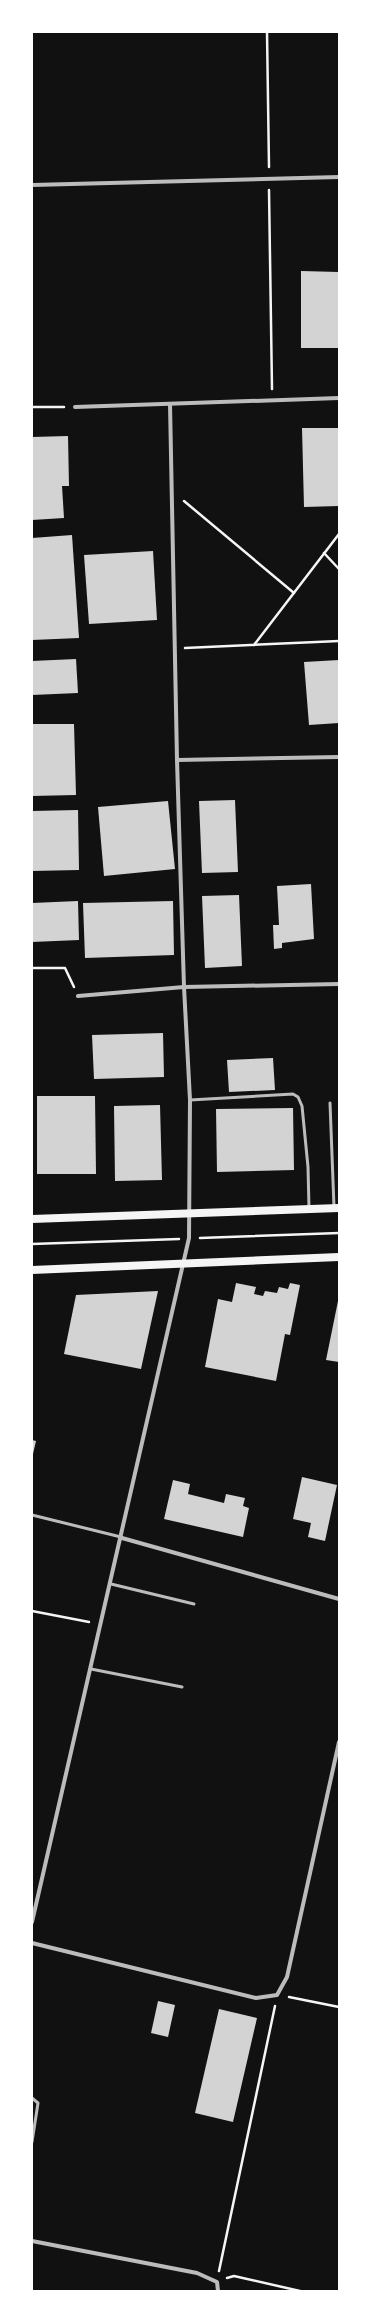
<svg xmlns="http://www.w3.org/2000/svg" width="371" height="2323" viewBox="0 0 371 2323" font-family="Mulish,sans-serif">
  <rect width="100%" height="100%" fill="#111"/>
  <g fill="#d3d3d3">
    <polygon points="301,271 339,272 339,348 301,348"/>
    <polygon points="302,428 339,428 339,506 304,507"/>
    <polygon points="68,436 69,486 62,486 64,518 32,520 32,437"/>
    <polygon points="72,535 79,638 32,640 32,538"/>
    <polygon points="153,551 157,620 89,624 84,555"/>
    <polygon points="76,659 78,693 32,695 32,661"/>
    <polygon points="339,660 339,723 309,725 304,662"/>
    <polygon points="32,724 74,724 76,795 32,796"/>
    <polygon points="235,800 238,872 202,873 199,801"/>
    <polygon points="168,801 175,869 104,876 98,807"/>
    <polygon points="78,810 79,870 32,871 32,811"/>
    <polygon points="311,884 314,939 282,943 282,948 274,949 273,925 279,925 277,886"/>
    <polygon points="239,895 242,966 205,968 202,896"/>
    <polygon points="78,901 79,940 32,942 32,903"/>
    <polygon points="173,901 174,955 85,958 83,903"/>
    <polygon points="163,1033 164,1077 94,1079 92,1035"/>
    <polygon points="273,1058 275,1090 229,1092 227,1060"/>
    <polygon points="37,1096 95,1096 96,1174 37,1174"/>
    <polygon points="160,1105 162,1180 115,1181 114,1106"/>
    <polygon points="293,1108 294,1170 217,1172 216,1109"/>
    <polygon points="236,1283 256,1287 254,1294 263,1296 265,1291 277,1293 279,1287 288,1289 290,1283 300,1285 290,1335 285,1334 276,1381 205,1367 218,1299 232,1302"/>
    <polygon points="158,1291 141,1369 64,1354 76,1295"/>
    <polygon points="338,1301 339,1302 339,1362 326,1360"/>
    <polygon points="32,1440 36,1441 33,1454 32,1454"/>
    <polygon points="302,1477 337,1485 325,1541 308,1537 311,1523 293,1519"/>
    <polygon points="173,1480 190,1484 188,1494 224,1503 226,1494 245,1498 243,1506 249,1508 243,1537 164,1519"/>
    <polygon points="158,2001 175,2005 168,2037 151,2033"/>
    <polygon points="219,2009 257,2018 233,2122 195,2113"/>
  </g>
  <g fill="none" stroke-linecap="round" stroke-linejoin="round">
    <g stroke="#f5f5f5" stroke-width="2.5">
      <polyline points="267,32 269,167"/>
      <polyline points="269,190 272,389"/>
      <polyline points="32,407 64,407"/>
      <polyline points="184,501 294,593"/>
      <polyline points="324,553 339,569"/>
      <polyline points="254,645 339,534"/>
      <polyline points="185,648 339,641"/>
      <polyline points="32,968 65,968 74,987"/>
      <polyline points="200,1238 339,1233"/>
      <polyline points="32,1244 179,1239"/>
      <polyline points="32,1611 89,1622"/>
      <polyline points="289,1997 339,2007"/>
      <polyline points="219,2271 275,2006"/>
      <polyline points="227,2278 234,2276 300,2291"/>
    </g>
    <g stroke="#bcbcbc" stroke-width="3">
      <polyline points="190,1100 293,1094 298,1097 302,1106 308,1167 309,1208"/>
      <polyline points="330,1103 334,1207"/>
      <polyline points="32,1515 121,1537"/>
      <polyline points="111,1584 194,1604"/>
      <polyline points="91,1669 182,1687"/>
      <polyline points="32,2098 38,2103 32,2142"/>
    </g>
    <g stroke="#bcbcbc" stroke-width="4">
      <polyline points="32,185 339,177"/>
      <polyline points="75,407 339,398"/>
      <polyline points="177,760 339,757"/>
      <polyline points="78,996 184,987 339,984"/>
      <polyline points="122,1538 339,1599"/>
      <polyline points="32,1922 189,1238 190,1100 184,987 177,760 170,404"/>
      <polyline points="32,1943 256,1998 277,1995 287,1977 339,1742"/>
      <polyline points="32,2241 197,2273 217,2282 218,2291"/>
    </g>
    <g stroke="#f5f5f5" stroke-width="8">
      <polyline points="32,1219 339,1208"/>
      <polyline points="32,1270 339,1257"/>
    </g>
  </g>
  <rect width="371" height="2323" fill="none" stroke="#ffffff" stroke-width="66"/>
</svg>
